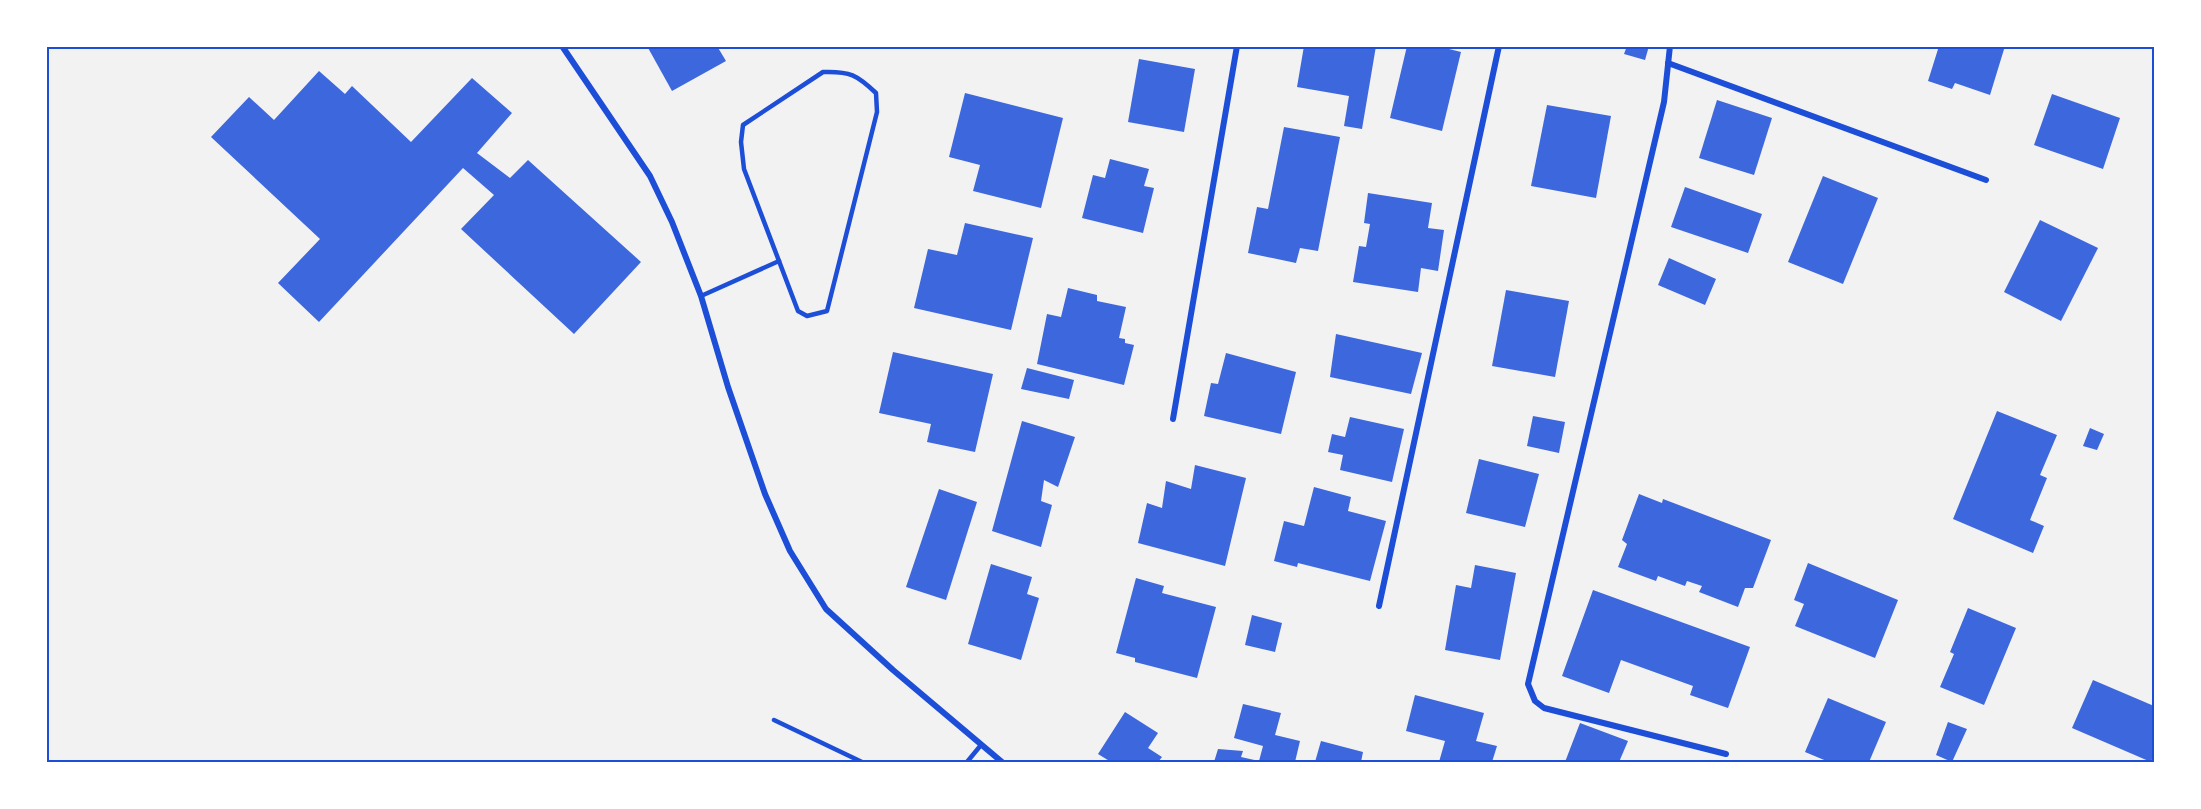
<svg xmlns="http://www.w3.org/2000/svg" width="2201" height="809" viewBox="0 0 2201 809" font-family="Figtree,sans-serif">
  <rect width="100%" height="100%" fill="#f2f2f2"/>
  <g fill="#3d67dc">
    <polygon points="647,46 717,46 726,61 672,91"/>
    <polygon points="1304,46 1376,46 1362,129 1344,126 1349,96 1297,87"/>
    <polygon points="1407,46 1437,46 1461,52 1442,131 1390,118"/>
    <polygon points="1627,46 1649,46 1645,60 1624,54"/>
    <polygon points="1939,46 2005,46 1990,95 1955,83 1952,89 1928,81"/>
    <polygon points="1139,59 1195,69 1184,132 1128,122"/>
    <polygon points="319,71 345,94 352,86 411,142 472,78 512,113 477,153 510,178 528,160 641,262 574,334 461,229 494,195 463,168 319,322 278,283 320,239 211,137 249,97 274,120"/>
    <polygon points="965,93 1063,118 1041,208 973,191 980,165 949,157"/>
    <polygon points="2052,94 2120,118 2103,169 2034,145"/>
    <polygon points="1717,100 1772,118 1754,175 1699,158"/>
    <polygon points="1547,105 1611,116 1596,198 1531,186"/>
    <polygon points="1284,127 1340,137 1318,251 1300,248 1296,263 1248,253 1257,207 1268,209"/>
    <polygon points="1110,159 1149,169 1144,186 1154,188 1143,233 1082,218 1093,175 1105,178"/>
    <polygon points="1823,176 1878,198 1843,284 1788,262"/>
    <polygon points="1685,187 1762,214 1748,253 1671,227"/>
    <polygon points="1368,193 1432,203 1428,228 1444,230 1438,271 1421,268 1418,292 1353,282 1359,246 1366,247 1370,224 1364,223"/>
    <polygon points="2040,220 2098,248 2061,321 2004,292"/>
    <polygon points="965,223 1033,238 1011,330 914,308 928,249 957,255"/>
    <polygon points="1669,258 1716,279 1705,305 1658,285"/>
    <polygon points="1068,288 1097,295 1097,301 1126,307 1119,338 1125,339 1125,343 1134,345 1124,385 1037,364 1047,314 1061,317"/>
    <polygon points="1506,290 1569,301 1555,377 1492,366"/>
    <polygon points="1336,334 1422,353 1411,394 1330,377"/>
    <polygon points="893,352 993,374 975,452 927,442 931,424 879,413"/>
    <polygon points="1226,353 1296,372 1281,434 1204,416 1211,383 1218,384"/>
    <polygon points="1027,368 1074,380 1069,399 1021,389"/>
    <polygon points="1997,411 2057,435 2040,475 2047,478 2030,520 2044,526 2033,553 1953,519"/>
    <polygon points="1533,416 1565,422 1559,453 1527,446"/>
    <polygon points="1350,417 1404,429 1392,482 1340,470 1343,455 1328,452 1332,434 1345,437"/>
    <polygon points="1022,421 1075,437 1058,487 1044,480 1041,501 1052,505 1041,547 992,531"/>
    <polygon points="2090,428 2104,434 2097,450 2083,446"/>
    <polygon points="1479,459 1539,474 1525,527 1466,513"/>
    <polygon points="1195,465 1246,478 1225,566 1138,543 1147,503 1162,508 1166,481 1191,489"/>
    <polygon points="1314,487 1351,497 1348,511 1386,521 1370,581 1298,563 1297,567 1274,561 1284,521 1304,526"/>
    <polygon points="939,489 977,502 946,600 906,587"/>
    <polygon points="1639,494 1662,503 1663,499 1771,540 1753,588 1745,588 1738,607 1699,592 1702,586 1687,581 1685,586 1658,576 1656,581 1618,567 1627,544 1622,540"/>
    <polygon points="1808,563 1898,600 1875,658 1795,626 1804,604 1794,600"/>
    <polygon points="991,564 1032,577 1027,594 1039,598 1021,660 968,644"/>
    <polygon points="1475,565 1516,573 1500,660 1445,650 1456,585 1471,588"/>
    <polygon points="1136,578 1164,586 1162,593 1216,607 1197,678 1135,662 1135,658 1116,653"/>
    <polygon points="1593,590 1750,647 1728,708 1690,695 1693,686 1621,660 1609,693 1562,676"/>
    <polygon points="1968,608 2016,628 1984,705 1940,687 1954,654 1950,652"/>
    <polygon points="1252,615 1282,623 1275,652 1245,645"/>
    <polygon points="2093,680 2154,706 2154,754 2151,762 2072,728"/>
    <polygon points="1415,695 1484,713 1476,741 1497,746 1492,762 1439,762 1445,741 1406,731"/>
    <polygon points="1828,698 1886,722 1869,762 1829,762 1805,752"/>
    <polygon points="1243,704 1281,713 1275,735 1300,741 1295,762 1214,762 1218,749 1243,751 1241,757 1259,761 1263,746 1234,738"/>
    <polygon points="1125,712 1158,733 1148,748 1162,757 1158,762 1111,762 1098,754"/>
    <polygon points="1948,722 1967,729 1952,762 1936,755"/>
    <polygon points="1580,723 1628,741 1619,762 1565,762"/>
    <polygon points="1321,741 1363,752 1361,762 1315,762"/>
  </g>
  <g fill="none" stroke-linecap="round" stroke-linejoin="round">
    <g stroke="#1d4ed8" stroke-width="4.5">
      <path d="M823 72C850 71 857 75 876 93L877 112 827 311 807 316 798 311 744 169 741 142 743 125Z"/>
      <polyline points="701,296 779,261"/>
      <polyline points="774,720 862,762"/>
      <polyline points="967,762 981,745"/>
    </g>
    <g stroke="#1d4ed8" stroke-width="6">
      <polyline points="562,46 650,176 672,222 701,296 728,387 765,494 790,551 826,609 893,670 1002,762"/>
      <polyline points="1670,46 1664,102 1528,684 1535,701 1544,708 1726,754"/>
      <polyline points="1668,63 1986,180"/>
      <polyline points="1173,419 1237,46"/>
      <polyline points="1379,606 1499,46"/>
    </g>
  </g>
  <rect width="2201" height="809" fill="none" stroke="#ffffff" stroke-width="96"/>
  <rect x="48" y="48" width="2105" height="713" fill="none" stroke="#1d4ed8" stroke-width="2"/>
</svg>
